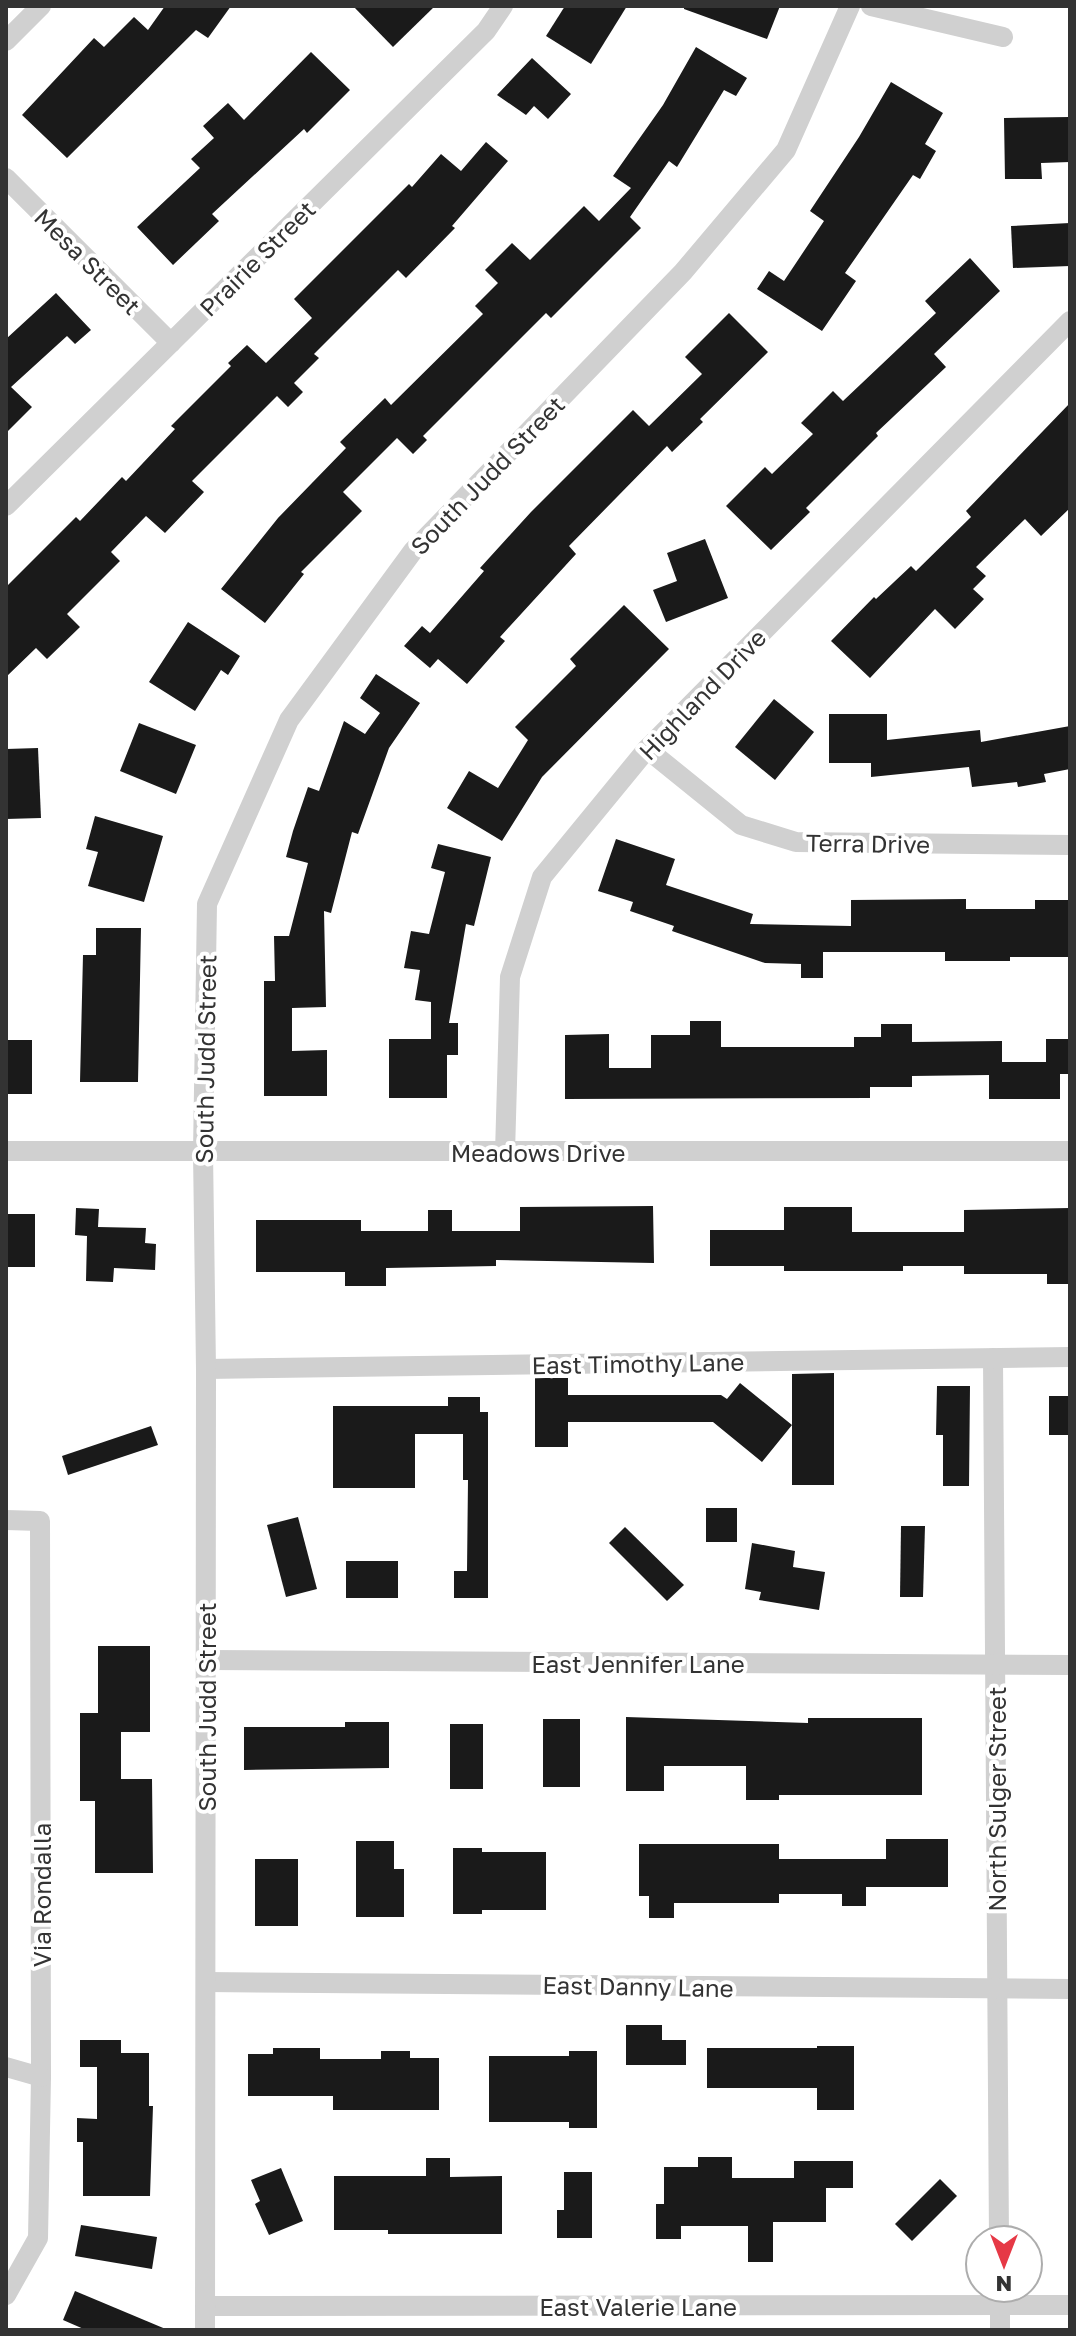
<svg xmlns="http://www.w3.org/2000/svg" width="1076" height="2336" viewBox="0 0 1076 2336" font-family="'Golos Text',sans-serif">
  <rect width="100%" height="100%" fill="#fff"/>
  <g fill="#1a1a1a">
    <polygon points="165,6 231,6 208,38 196,30 67,158 22,115 94,38 104,47 134,17 148,30"/>
    <polygon points="353,6 435,6 393,47"/>
    <polygon points="565,6 627,6 591,64 546,36"/>
    <polygon points="684,6 780,6 767,39 684,9"/>
    <polygon points="696,47 747,78 736,96 724,90 677,167 669,161 630,217 641,228 551,318 546,313 423,436 427,440 413,454 397,438 343,492 362,511 301,572 304,574 265,623 221,589 278,518 346,448 340,442 385,398 391,405 483,314 475,306 498,283 485,270 512,243 530,260 584,206 599,221 631,188 613,176 663,105"/>
    <polygon points="311,52 350,90 307,133 304,129 212,214 219,221 173,265 137,227 200,168 191,159 214,138 203,126 228,103 244,120"/>
    <polygon points="532,58 571,94 548,119 534,106 526,115 497,95"/>
    <polygon points="891,82 943,113 925,144 936,151 920,179 913,175 845,273 856,281 822,331 757,289 769,271 784,281 824,221 810,211 859,137"/>
    <polygon points="1070,117 1070,162 1041,163 1042,179 1005,179 1004,118"/>
    <polygon points="486,142 508,161 452,226 455,228 406,278 398,270 314,354 319,358 294,383 303,392 288,407 277,396 192,481 204,492 165,533 146,516 111,552 120,561 67,614 80,627 47,659 36,648 6,677 6,587 76,517 80,521 122,477 126,481 175,429 171,426 231,366 228,363 247,345 266,363 312,318 294,299 409,184 412,187 441,154 461,171"/>
    <polygon points="1070,223 1070,266 1013,268 1011,226"/>
    <polygon points="970,258 1000,291 934,354 946,367 876,433 878,436 806,508 810,512 771,550 726,506 765,467 772,474 813,434 801,423 833,391 843,401 936,313 925,301"/>
    <polygon points="56,293 91,330 75,344 67,336 11,387 32,407 6,433 6,339"/>
    <polygon points="729,313 768,352 700,419 703,422 672,452 667,446 569,546 576,554 500,637 505,641 467,684 438,659 430,668 404,646 422,626 430,633 484,571 480,568 531,512 633,410 649,426 702,374 685,357"/>
    <polygon points="1070,403 1070,508 1041,536 1025,519 976,567 986,576 973,589 984,599 955,629 935,609 870,678 831,641 874,597 876,599 911,566 916,571 971,517 966,511"/>
    <polygon points="705,539 728,598 666,622 653,590 677,581 667,553"/>
    <polygon points="624,605 669,649 542,777 502,841 447,808 469,771 498,788 528,740 515,727 576,666 570,659"/>
    <polygon points="188,622 240,656 228,675 221,670 195,711 149,682"/>
    <polygon points="376,674 420,703 389,748 358,834 352,832 331,913 324,911 326,1007 292,1008 292,1051 327,1050 327,1096 264,1096 264,981 275,981 274,936 289,936 308,863 286,857 293,831 308,787 319,791 344,721 365,734 380,713 360,698"/>
    <polygon points="774,699 814,732 775,780 735,747"/>
    <polygon points="829,714 887,714 887,740 980,730 981,742 1070,726 1070,769 1044,774 1046,782 1018,787 1017,782 972,787 969,767 871,777 871,763 829,763"/>
    <polygon points="139,723 196,745 176,794 120,771"/>
    <polygon points="38,748 41,818 6,819 6,749"/>
    <polygon points="95,816 163,836 144,902 88,886 98,852 86,849"/>
    <polygon points="616,839 675,859 666,885 753,914 750,924 851,926 851,900 966,899 966,909 1035,909 1035,900 1070,900 1070,957 1010,957 1010,961 945,961 945,952 823,952 823,978 801,978 801,964 765,963 672,931 674,926 630,911 633,902 598,891"/>
    <polygon points="438,844 491,857 474,926 466,924 449,1023 458,1023 458,1055 447,1055 447,1098 389,1098 389,1039 431,1039 431,1002 415,1000 420,970 404,968 411,931 429,934 445,872 431,868"/>
    <polygon points="96,928 141,928 138,1082 80,1082 83,955 96,955"/>
    <polygon points="690,1021 721,1021 721,1047 854,1047 854,1037 881,1037 881,1024 912,1024 912,1042 1002,1041 1002,1062 1046,1062 1046,1039 1070,1039 1070,1074 1060,1074 1060,1099 989,1099 989,1075 912,1076 912,1087 870,1087 870,1098 565,1099 565,1035 609,1034 609,1068 651,1068 651,1035 690,1035"/>
    <rect x="6" y="1040" width="26" height="54"/>
    <polygon points="653,1206 654,1263 496,1260 496,1266 386,1268 386,1286 345,1286 345,1272 256,1272 256,1220 361,1220 361,1231 428,1231 428,1210 452,1210 452,1231 520,1231 520,1207"/>
    <polygon points="784,1207 852,1207 852,1232 964,1232 964,1210 1070,1208 1070,1284 1047,1284 1047,1274 964,1274 964,1266 903,1266 903,1271 784,1271 784,1266 710,1266 710,1230 784,1230"/>
    <polygon points="76,1208 99,1209 98,1227 146,1228 145,1243 156,1244 155,1270 114,1268 113,1282 86,1281 87,1236 75,1235"/>
    <rect x="6" y="1214" width="29" height="53"/>
    <polygon points="834,1373 834,1485 792,1485 792,1374"/>
    <polygon points="535,1378 568,1378 568,1395 721,1395 727,1399 740,1383 792,1425 762,1462 713,1422 568,1422 568,1447 535,1447"/>
    <polygon points="937,1386 970,1386 969,1486 943,1486 943,1435 936,1435"/>
    <rect x="1049" y="1396" width="21" height="39"/>
    <polygon points="448,1397 480,1397 480,1412 488,1412 488,1598 454,1598 454,1571 467,1571 468,1480 463,1480 463,1434 415,1434 415,1488 333,1488 333,1406 448,1406"/>
    <polygon points="151,1426 158,1445 68,1475 62,1456"/>
    <rect x="706" y="1508" width="31" height="34"/>
    <polygon points="298,1517 317,1589 286,1597 267,1525"/>
    <polygon points="901,1526 925,1526 923,1597 900,1597"/>
    <polygon points="625,1527 684,1585 667,1601 609,1543"/>
    <polygon points="752,1543 795,1551 793,1567 825,1572 819,1610 759,1600 761,1592 745,1589"/>
    <rect x="346" y="1561" width="52" height="37"/>
    <polygon points="98,1646 150,1646 150,1732 121,1732 121,1779 152,1779 153,1873 95,1873 95,1801 80,1801 80,1713 98,1713"/>
    <polygon points="626,1717 808,1723 808,1718 922,1718 922,1795 779,1795 779,1800 746,1800 746,1766 664,1766 664,1791 626,1791"/>
    <rect x="543" y="1719" width="37" height="68"/>
    <polygon points="345,1722 389,1722 389,1768 244,1770 244,1727 345,1727"/>
    <rect x="450" y="1724" width="33" height="65"/>
    <polygon points="886,1839 948,1839 948,1887 866,1887 866,1906 842,1906 842,1894 779,1894 779,1903 674,1903 674,1918 649,1918 649,1896 639,1896 639,1844 779,1844 779,1859 886,1859"/>
    <polygon points="356,1841 394,1841 394,1869 404,1869 404,1917 356,1917"/>
    <polygon points="453,1848 482,1848 482,1852 546,1852 546,1910 482,1910 482,1914 453,1914"/>
    <rect x="255" y="1859" width="43" height="67"/>
    <polygon points="626,2025 662,2025 662,2040 686,2040 686,2065 626,2065"/>
    <polygon points="80,2040 121,2040 121,2053 149,2053 149,2106 153,2106 150,2196 83,2196 83,2142 77,2142 77,2118 97,2119 97,2067 80,2067"/>
    <polygon points="817,2046 854,2046 854,2110 817,2110 817,2088 707,2088 707,2048 817,2048"/>
    <polygon points="273,2048 320,2048 320,2059 381,2059 381,2051 410,2051 410,2058 439,2058 439,2110 333,2110 333,2096 248,2096 248,2054 273,2054"/>
    <polygon points="569,2051 597,2051 597,2128 569,2128 569,2122 489,2122 489,2056 569,2056"/>
    <polygon points="698,2157 732,2157 732,2178 794,2178 794,2161 853,2161 853,2188 826,2188 826,2222 773,2222 773,2262 748,2262 748,2226 681,2226 681,2239 656,2239 656,2204 664,2204 664,2167 698,2167"/>
    <polygon points="426,2158 450,2158 450,2177 502,2176 502,2234 388,2234 388,2230 334,2230 334,2176 426,2176"/>
    <polygon points="281,2168 303,2221 269,2235 255,2204 260,2201 251,2180"/>
    <polygon points="564,2172 592,2172 592,2238 557,2238 557,2210 564,2210"/>
    <polygon points="940,2179 957,2196 912,2241 895,2224"/>
    <polygon points="81,2225 157,2237 152,2269 75,2256"/>
    <polygon points="75,2291 168,2330 86,2330 63,2320"/>
  </g>
  <g fill="none" stroke-linecap="round" stroke-linejoin="round">
    <g stroke="#d0d0d0" stroke-width="20">
      <polyline points="871,6 1003,37"/>
      <polyline points="6,41 41,6"/>
      <polyline points="6,178 171,343"/>
      <polyline points="6,506 486,31 503,6"/>
      <polyline points="647,749 741,825 796,842 1070,845"/>
      <polyline points="6,1151 1070,1151"/>
      <polyline points="505,1153 510,977 542,877 647,749 1070,321"/>
      <polyline points="993,1358 999,2240"/>
      <polyline points="206,1369 1070,1357"/>
      <polyline points="6,1520 40,1521 41,2077 38,2238 6,2295"/>
      <polyline points="206,1660 1070,1665"/>
      <polyline points="206,1982 1070,1989"/>
      <polyline points="6,2067 41,2077"/>
      <polyline points="1000,2288 1000,2330"/>
      <polyline points="205,2306 1070,2305"/>
      <polyline points="205,2330 206,1369 203,1152 207,904 289,720 413,551 683,272 786,150 850,6"/>
    </g>
  </g>
  <g text-anchor="middle" dominant-baseline="central" stroke-width="8" stroke-linejoin="round" paint-order="stroke">
    <g font-size="24" fill="#333" stroke="#fff">
      <text transform="translate(257 258) rotate(-45)">Prairie Street</text>
      <text transform="translate(88 261) rotate(45)">Mesa Street</text>
      <text transform="translate(487 475) rotate(-46)">South Judd Street</text>
      <text transform="translate(702 694) rotate(-46)">Highland Drive</text>
      <text transform="translate(868 843) rotate(1)">Terra Drive</text>
      <text transform="translate(205 1059) rotate(-89)">South Judd Street</text>
      <text x="538" y="1152">Meadows Drive</text>
      <text transform="translate(638 1363) rotate(-1)">East Timothy Lane</text>
      <text x="638" y="1663">East Jennifer Lane</text>
      <text transform="translate(206 1707) rotate(-90)">South Judd Street</text>
      <text transform="translate(996 1799) rotate(-90)">North Sulger Street</text>
      <text transform="translate(41 1895) rotate(-90)">Via Rondalla</text>
      <text transform="translate(638 1986) rotate(1)">East Danny Lane</text>
      <text x="638" y="2306">East Valerie Lane</text>
    </g>
  </g>
  <rect width="1076" height="2336" fill="none" stroke="#333333" stroke-width="16"/>
  <g transform="translate(1004 2264) rotate(180)"><circle r="38" fill="#ffffff" stroke="#adadad" stroke-width="2"/>
  <path d="M0-6L14 30L0 20L-14 30Z" fill="#e63946"/>
  <text y="-12" font-size="22" font-weight="bold" text-anchor="middle" fill="#333333">N</text>
  </g>
</svg>
